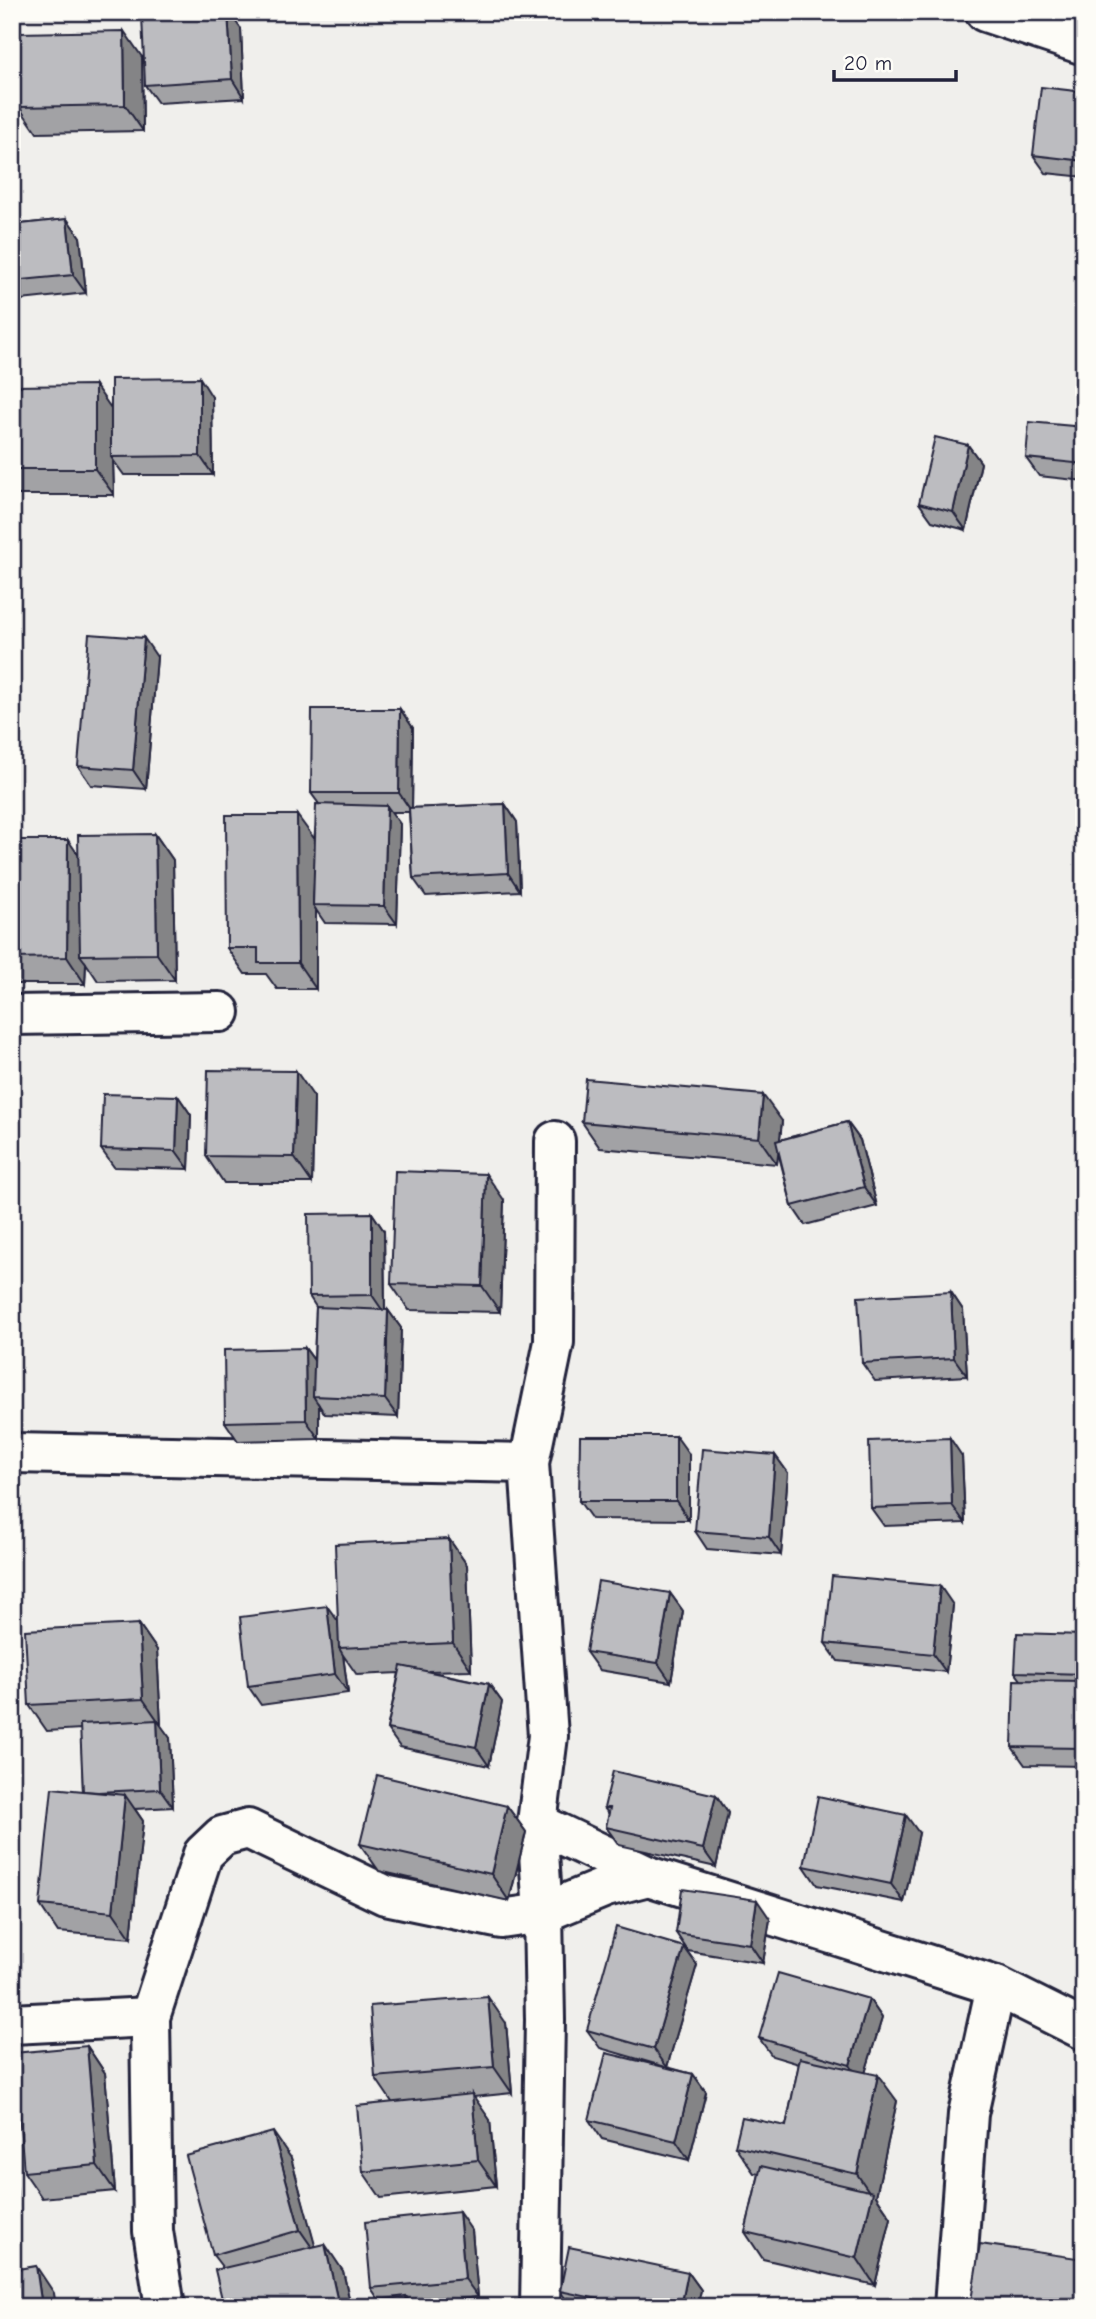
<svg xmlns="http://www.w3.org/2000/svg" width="1096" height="2319" viewBox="0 0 1096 2319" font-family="'Comic Neue',sans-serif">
  <rect width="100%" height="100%" fill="#f0efec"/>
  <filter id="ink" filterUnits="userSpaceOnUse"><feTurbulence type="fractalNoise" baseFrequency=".0143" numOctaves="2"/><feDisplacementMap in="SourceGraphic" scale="14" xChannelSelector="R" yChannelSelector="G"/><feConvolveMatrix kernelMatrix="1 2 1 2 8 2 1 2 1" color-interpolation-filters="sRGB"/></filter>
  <g filter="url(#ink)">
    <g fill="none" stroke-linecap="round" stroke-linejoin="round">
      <defs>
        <g id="minor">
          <polyline points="985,12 1084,45"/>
          <polyline points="12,1015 220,1012"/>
          <polyline points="12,1453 529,1463"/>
          <polyline points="537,1823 648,1876 996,1986 1084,2030"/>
          <polyline points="12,2024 150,2017"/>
          <polyline points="165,2307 153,2231 150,2017 203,1854 222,1836 248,1829 385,1895 501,1919 543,1913 606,1887 648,1876"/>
          <polyline points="540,2307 545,2020 543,1913 537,1823 548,1736 529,1463 554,1342 555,1141"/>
          <polyline points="954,2307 968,2114 996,1986"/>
        </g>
      </defs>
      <use href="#minor" stroke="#22223b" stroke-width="44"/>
      <use href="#minor" stroke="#fdfcf7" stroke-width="38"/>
    </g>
    <g fill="#a2a2a5" stroke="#22223b" stroke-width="2">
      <polygon points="241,29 244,98 158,103 145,85"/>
      <polygon points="12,38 19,114 12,114"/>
      <polygon points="142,57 143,131 37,133 19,107"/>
      <polygon points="1084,92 1084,177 1046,173 1033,155"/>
      <polygon points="67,219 80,237 86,293 12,301 12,225"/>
      <polygon points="12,386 111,408 212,397 213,475 124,475 113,460 114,495 14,495 12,493"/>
      <polygon points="1084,427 1084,481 1039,476 1026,458"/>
      <polygon points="968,445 981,463 966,530 932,521 919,503"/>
      <polygon points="157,657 146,789 91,785 78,766"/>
      <polygon points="400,709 413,728 412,808 505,804 517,822 520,891 426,896 413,878 409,812 391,812 400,824 397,924 325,923 316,910 316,989 277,989 266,974 245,974 227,948 314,839 319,804 311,793"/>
      <polygon points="155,834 173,860 175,980 98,981 86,963 85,984 13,984 12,840 78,855"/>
      <polygon points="178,1096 191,1115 189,1169 114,1167 101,1149"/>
      <polygon points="314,1097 312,1183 224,1183 206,1156"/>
      <polygon points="782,1121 780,1140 847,1122 860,1140 877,1206 805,1225 792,1206 778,1152 777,1164 600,1148 582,1122"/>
      <polygon points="504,1200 500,1312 409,1310 391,1284"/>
      <polygon points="372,1213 384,1231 385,1310 388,1310 401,1328 398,1417 325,1414 319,1405 319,1439 238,1441 225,1422 305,1348 314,1360 316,1307 309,1296"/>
      <polygon points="951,1292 963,1310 967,1376 875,1381 862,1363"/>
      <polygon points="689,1454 689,1520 592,1519 579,1501"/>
      <polygon points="775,1455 788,1473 781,1555 707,1549 695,1531"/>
      <polygon points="962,1456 965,1523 884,1526 871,1508"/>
      <polygon points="449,1539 467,1565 471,1670 428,1671 489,1684 502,1702 489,1766 400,1747 387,1729 399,1673 357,1675 343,1655 348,1693 261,1705 248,1686"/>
      <polygon points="670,1593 683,1611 671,1682 599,1670 586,1652"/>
      <polygon points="953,1605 946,1672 838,1661 825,1643"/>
      <polygon points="139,1624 157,1650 161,1725 160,1725 170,1738 173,1807 135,1809 143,1821 131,1938 58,1932 40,1905 83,1791 81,1729 47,1731 29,1705"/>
      <polygon points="1084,1635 1084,1766 1025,1765 1012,1747 1021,1680 1015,1672"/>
      <polygon points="716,1795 728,1813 716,1867 619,1845 606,1827 609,1814 604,1808"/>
      <polygon points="507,1806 526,1832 509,1901 379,1871 360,1844"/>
      <polygon points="919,1833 904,1902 817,1885 804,1866"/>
      <polygon points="770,1919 763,1963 688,1951 676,1933"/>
      <polygon points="684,1947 697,1965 667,2067 693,2074 706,2092 689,2160 602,2139 589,2120 662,2066 600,2048 587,2030"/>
      <polygon points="869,1999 882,2018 865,2073 897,2101 876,2196 891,2218 875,2285 763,2259 745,2232 759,2174 754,2173 735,2146 786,2126 799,2064 772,2056 759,2038"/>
      <polygon points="506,2023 512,2093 473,2097 490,2120 496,2186 381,2198 363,2172 392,2102 375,2077"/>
      <polygon points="87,2046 105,2073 115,2191 42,2198 24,2172"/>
      <polygon points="12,2119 17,2203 12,2204"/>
      <polygon points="291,2158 315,2247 343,2271 351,2307 224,2307 223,2268 213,2255"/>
      <polygon points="472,2231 478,2297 411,2304 413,2307 371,2307 379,2300 371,2288"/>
      <polygon points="688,2272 701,2290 697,2307 566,2307 567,2301 560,2291"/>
    </g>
    <g fill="#848486" stroke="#22223b" stroke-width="2">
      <polygon points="228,12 229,12 241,29 244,98 232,79"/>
      <polygon points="124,31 142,57 143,131 125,105"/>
      <polygon points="12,38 19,114 12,104"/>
      <polygon points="67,219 80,237 86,293 73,275"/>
      <polygon points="200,378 212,397 213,475 200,456"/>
      <polygon points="95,385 113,411 111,457 113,460 114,495 95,469"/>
      <polygon points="968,445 981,463 966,530 953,512"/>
      <polygon points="144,638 157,657 146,789 133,770"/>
      <polygon points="400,709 413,728 412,812 399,793"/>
      <polygon points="505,804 517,822 520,891 508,873"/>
      <polygon points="387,806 400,824 397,924 384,906"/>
      <polygon points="297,815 316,841 313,905 316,910 316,989 298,963"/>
      <polygon points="155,834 173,860 175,980 157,954"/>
      <polygon points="68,840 86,866 80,955 86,963 85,984 67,957"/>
      <polygon points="296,1071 314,1097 312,1183 294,1157"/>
      <polygon points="763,1095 782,1121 777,1164 759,1138"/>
      <polygon points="178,1096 191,1115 189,1169 176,1151"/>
      <polygon points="847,1122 860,1140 877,1206 864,1187"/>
      <polygon points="486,1174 504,1200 500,1312 482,1286"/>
      <polygon points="372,1213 384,1231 385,1314 372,1295"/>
      <polygon points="951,1292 963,1310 967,1376 954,1358"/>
      <polygon points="388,1310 401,1328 398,1417 385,1399"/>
      <polygon points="305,1348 318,1366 313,1396 319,1405 319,1439 306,1420"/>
      <polygon points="676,1436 689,1454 689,1520 676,1501"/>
      <polygon points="950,1438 962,1456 965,1523 952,1505"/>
      <polygon points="775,1455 788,1473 781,1555 769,1537"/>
      <polygon points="449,1539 467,1565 471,1670 453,1643"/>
      <polygon points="940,1586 953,1605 946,1672 933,1654"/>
      <polygon points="670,1593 683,1611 671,1682 658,1663"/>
      <polygon points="327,1606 340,1624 339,1648 343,1655 348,1693 335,1674"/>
      <polygon points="139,1624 157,1650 161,1725 143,1699"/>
      <polygon points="489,1684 502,1702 489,1766 476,1747"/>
      <polygon points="157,1720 170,1738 173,1807 160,1789"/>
      <polygon points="125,1795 143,1821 131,1938 113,1912"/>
      <polygon points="716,1795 728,1813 716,1867 703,1849"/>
      <polygon points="507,1806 526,1832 509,1901 491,1874"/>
      <polygon points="906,1815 919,1833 904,1902 891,1884"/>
      <polygon points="757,1900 770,1919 763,1963 750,1944"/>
      <polygon points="684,1947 697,1965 667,2067 654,2049"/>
      <polygon points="488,1997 506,2023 512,2093 494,2067"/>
      <polygon points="869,1999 882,2018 862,2083 850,2065"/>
      <polygon points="87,2046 105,2073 115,2191 97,2165"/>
      <polygon points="693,2074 706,2092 689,2160 676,2141"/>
      <polygon points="878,2075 897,2101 876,2196 891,2218 875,2285 857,2258 872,2196 857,2174"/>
      <polygon points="472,2094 490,2120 496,2186 478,2160"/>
      <polygon points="12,2119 17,2203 12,2196"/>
      <polygon points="273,2132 291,2158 318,2256 300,2230"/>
      <polygon points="459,2212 472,2231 478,2297 465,2279"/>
      <polygon points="325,2244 343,2271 351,2307 339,2307"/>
      <polygon points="36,2266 54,2293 56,2307 42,2307"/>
      <polygon points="688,2272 701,2290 697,2307 681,2307"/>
      <polygon points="406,2296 412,2305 413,2307 407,2307"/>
    </g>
    <g fill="#bcbcc0" stroke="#22223b" stroke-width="2">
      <polygon points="191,12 228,12 232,79 145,85 142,15"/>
      <polygon points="124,31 125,105 19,107 18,33"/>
      <polygon points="1041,87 1084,92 1084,161 1033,155"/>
      <polygon points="67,219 73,275 12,281 12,225"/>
      <polygon points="1084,227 1084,246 1082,246"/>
      <polygon points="200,378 200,456 111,457 111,379"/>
      <polygon points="95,385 95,469 12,469 12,386"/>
      <polygon points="1029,422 1084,427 1084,464 1026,458"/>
      <polygon points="935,437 968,445 953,512 919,503"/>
      <polygon points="89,634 144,638 133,770 78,766"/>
      <polygon points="312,709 400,709 399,793 311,793"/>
      <polygon points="316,804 387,806 384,906 313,905"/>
      <polygon points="505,804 508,873 413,878 409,808"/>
      <polygon points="226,815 297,815 298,963 258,963 258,948 227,948"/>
      <polygon points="155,834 157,954 80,955 78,835"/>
      <polygon points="12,840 68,840 67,957 12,958"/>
      <polygon points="208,1070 296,1071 294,1157 206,1156"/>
      <polygon points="586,1079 763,1095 759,1138 582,1122"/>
      <polygon points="103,1094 178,1096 176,1151 101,1149"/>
      <polygon points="847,1122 864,1187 792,1206 776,1141"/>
      <polygon points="395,1171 486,1174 482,1286 391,1284"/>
      <polygon points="372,1213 372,1295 309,1296 308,1214"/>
      <polygon points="951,1292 954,1358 862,1363 858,1297"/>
      <polygon points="316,1307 388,1310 385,1399 313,1396"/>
      <polygon points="305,1348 306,1420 225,1422 224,1350"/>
      <polygon points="580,1436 676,1436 676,1501 579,1501"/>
      <polygon points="950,1438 952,1505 871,1508 869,1441"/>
      <polygon points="702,1449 775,1455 769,1537 695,1531"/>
      <polygon points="449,1539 453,1643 339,1648 335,1544"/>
      <polygon points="832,1576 940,1586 933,1654 825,1643"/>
      <polygon points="598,1581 670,1593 658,1663 586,1652"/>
      <polygon points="327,1606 335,1674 248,1686 240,1617"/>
      <polygon points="139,1624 143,1699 29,1705 25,1630"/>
      <polygon points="1017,1633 1084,1635 1084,1674 1015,1672"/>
      <polygon points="401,1666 489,1684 476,1747 387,1729"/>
      <polygon points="1014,1680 1084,1681 1084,1748 1012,1747"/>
      <polygon points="157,1720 160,1789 98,1792 83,1791 80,1724"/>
      <polygon points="613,1771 716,1795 703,1849 606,1827 610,1808 604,1808"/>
      <polygon points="377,1775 507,1806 491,1874 360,1844"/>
      <polygon points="52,1788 125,1795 113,1912 40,1905"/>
      <polygon points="818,1796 906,1815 891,1884 804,1866"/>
      <polygon points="682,1889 757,1900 750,1944 676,1933"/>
      <polygon points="616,1927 684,1947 654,2049 587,2030"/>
      <polygon points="778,1973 869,1999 850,2065 759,2038"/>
      <polygon points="488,1997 494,2067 375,2077 370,2006"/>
      <polygon points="87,2046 97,2165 24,2172 14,2053"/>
      <polygon points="606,2053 693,2074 676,2141 589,2120"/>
      <polygon points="800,2058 878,2075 857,2174 735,2146 742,2117 786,2126"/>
      <polygon points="472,2094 478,2160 363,2172 357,2106"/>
      <polygon points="273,2132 300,2230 213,2255 186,2156"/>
      <polygon points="761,2166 873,2192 857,2258 745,2232"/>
      <polygon points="459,2212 465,2279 371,2288 365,2222"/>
      <polygon points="325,2244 339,2307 224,2307 215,2270"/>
      <polygon points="980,2244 1084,2259 1084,2307 970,2307"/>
      <polygon points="569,2247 688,2272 681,2307 636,2307 560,2291"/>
      <polygon points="36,2266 42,2307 12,2307 12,2270"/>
      <polygon points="406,2296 407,2307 371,2307 371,2301"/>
      <polygon points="568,2298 612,2307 566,2307"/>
    </g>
  </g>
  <rect width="1096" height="2319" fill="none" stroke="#fdfcf7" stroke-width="42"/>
  <rect x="21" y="21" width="1054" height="2277" fill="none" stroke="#22223b" stroke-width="2.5" filter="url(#ink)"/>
  <path d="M834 70v10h122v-10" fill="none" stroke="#22223b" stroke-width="3.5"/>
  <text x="844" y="70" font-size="21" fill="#22223b" stroke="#fdfcf7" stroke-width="5" paint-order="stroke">20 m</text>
</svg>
